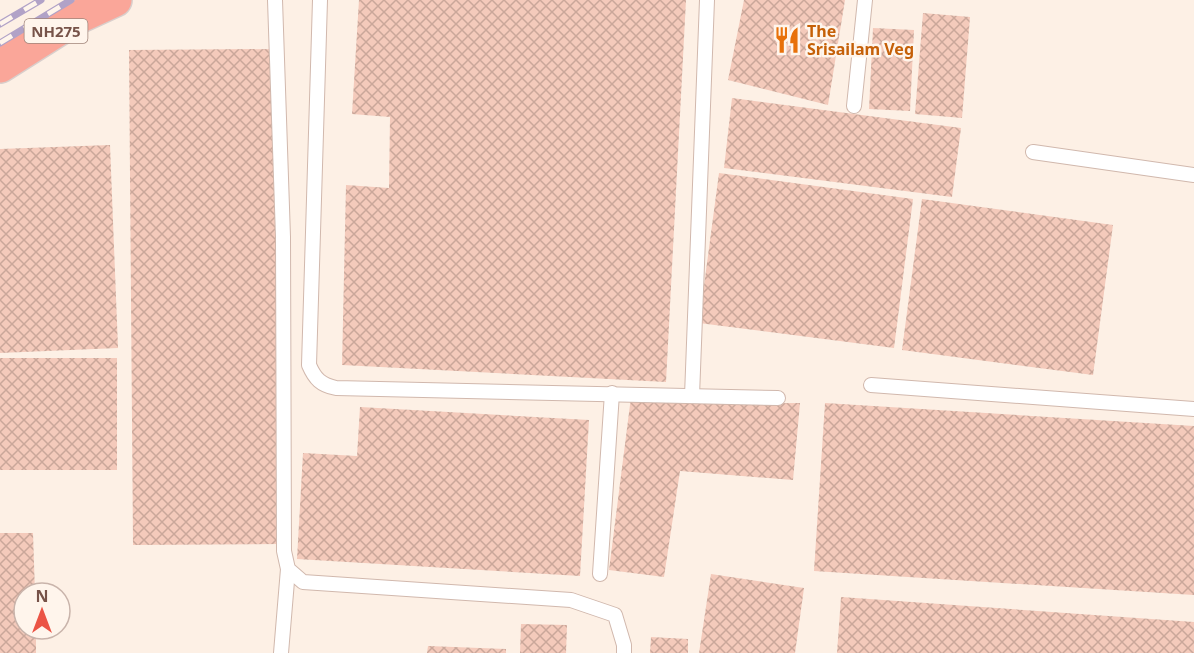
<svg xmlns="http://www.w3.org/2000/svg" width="1194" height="653" viewBox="0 0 1194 653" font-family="'Noto Sans',sans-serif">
  <defs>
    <pattern id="building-cross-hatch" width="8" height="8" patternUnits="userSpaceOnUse" patternTransform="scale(1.5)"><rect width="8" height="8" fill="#f4cabb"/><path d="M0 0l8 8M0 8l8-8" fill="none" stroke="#caa79a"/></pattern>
  </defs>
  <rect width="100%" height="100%" fill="#fdf0e5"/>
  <g fill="url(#building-cross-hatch)">
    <polygon points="359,0 686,0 666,382 342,365 346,185 389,188 390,117 352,114"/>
    <polygon points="744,0 845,0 828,105 728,80"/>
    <polygon points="923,13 970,17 962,118 915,114"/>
    <polygon points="873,28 914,30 910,111 869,109"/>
    <polygon points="274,49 279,544 133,545 129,50"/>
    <polygon points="732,98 961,128 952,197 724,168"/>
    <polygon points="110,145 118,348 0,353 0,149"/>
    <polygon points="719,173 913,199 894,348 699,323"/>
    <polygon points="922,199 1113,225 1093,375 902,350"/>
    <rect x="0" y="358" width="117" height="112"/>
    <polygon points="631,397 686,404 800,403 793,480 680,471 664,577 609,570"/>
    <polygon points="825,403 1194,426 1194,595 814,571"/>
    <polygon points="360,407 589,420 580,576 297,559 303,453 357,456"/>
    <polygon points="0,533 33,533 35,593 24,593 24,629 36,629 36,653 0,653"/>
    <polygon points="711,574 804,588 795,653 699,653"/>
    <polygon points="841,597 1194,622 1194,653 837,653"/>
    <polygon points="521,624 567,625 566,653 520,653"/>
    <polygon points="651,637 688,639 688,653 650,653"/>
    <polygon points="428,646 506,649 506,653 427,653"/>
  </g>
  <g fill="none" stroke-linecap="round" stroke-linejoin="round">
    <defs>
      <g id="lane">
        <polyline points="275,0 283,237 284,551 288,569 303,582 571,600 615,615 624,645 624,653"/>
        <path d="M320 0 309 365C315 379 321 385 336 388L778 398"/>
        <polyline points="854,106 865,0"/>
        <polyline points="1033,152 1194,175"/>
        <polyline points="871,385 1194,409"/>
        <polyline points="692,396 707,0"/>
        <polyline points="600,574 612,393"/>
        <polyline points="281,653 288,569"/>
      </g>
      <polyline id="highway" points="0,66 76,18 115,0"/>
    </defs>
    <use href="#lane" stroke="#d1b8ad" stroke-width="16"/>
    <use href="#highway" stroke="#d9cfcc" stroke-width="36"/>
    <use href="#lane" stroke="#fff" stroke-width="14"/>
    <use href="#highway" stroke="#faa699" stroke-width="33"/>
    <defs>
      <g id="rail">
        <polyline points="0,24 41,0"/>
        <polyline points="0,43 71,0"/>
      </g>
    </defs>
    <use href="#rail" stroke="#b1a2c7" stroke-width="7"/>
    <use href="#rail" stroke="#fff5ec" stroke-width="4.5" stroke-dasharray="14" stroke-linecap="butt"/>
  </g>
  <defs>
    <symbol id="restaurant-bare" viewBox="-9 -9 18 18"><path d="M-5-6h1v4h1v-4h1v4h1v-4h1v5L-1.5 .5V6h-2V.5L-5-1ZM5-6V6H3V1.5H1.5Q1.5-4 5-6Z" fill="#e8710a" stroke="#fff5ec" stroke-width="2.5" paint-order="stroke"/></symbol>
  </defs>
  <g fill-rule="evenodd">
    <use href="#restaurant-bare" x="768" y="21" width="38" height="38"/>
  </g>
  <g text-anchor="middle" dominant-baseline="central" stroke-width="5" stroke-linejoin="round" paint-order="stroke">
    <rect fill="#fff5ec" stroke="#a0847a" stroke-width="1.5" x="24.5" y="19" width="63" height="24" rx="4.5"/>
    <g font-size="15" font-weight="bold" fill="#775349">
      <text x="56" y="31">NH275</text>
    </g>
    <g font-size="16" font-weight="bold" fill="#c56008" stroke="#fff5ec" text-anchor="start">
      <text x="807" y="31">The<tspan x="807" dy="18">Srisailam Veg</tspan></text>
    </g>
  </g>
  <g transform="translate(42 611)"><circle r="28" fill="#fff5ec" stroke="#c9b4ab" stroke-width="1.5"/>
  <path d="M0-4.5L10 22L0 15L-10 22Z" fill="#eb5445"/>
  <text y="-9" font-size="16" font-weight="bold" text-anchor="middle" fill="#775349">N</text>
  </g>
</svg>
